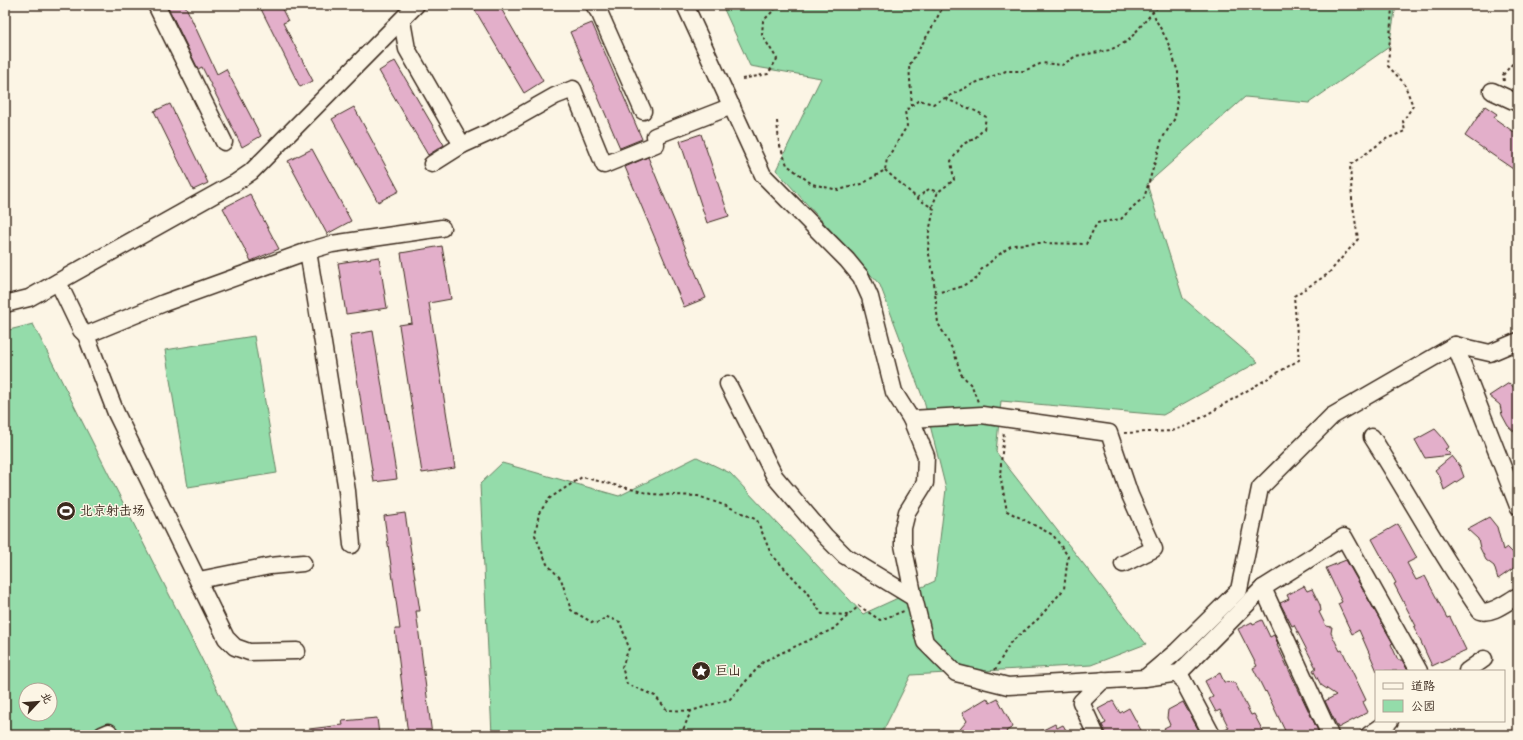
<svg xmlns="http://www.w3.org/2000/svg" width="1523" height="740" viewBox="0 0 1523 740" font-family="'Architects Daughter','LXGW WenKai TC',sans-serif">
  <rect width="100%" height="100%" fill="#fcf5e5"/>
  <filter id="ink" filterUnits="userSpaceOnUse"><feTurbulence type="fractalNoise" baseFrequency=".025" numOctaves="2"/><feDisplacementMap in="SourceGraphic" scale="8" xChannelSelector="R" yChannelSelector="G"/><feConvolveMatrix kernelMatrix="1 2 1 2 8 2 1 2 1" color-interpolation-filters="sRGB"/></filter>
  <g filter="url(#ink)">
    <g fill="#94dcaa" stroke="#688364" fill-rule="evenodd">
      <polygon points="722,5 1402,5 1395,11 1389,47 1309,103 1245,97 1147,184 1183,298 1258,362 1163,415 1001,401 996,452 1146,644 1091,665 911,675 881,735 492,735 480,484 502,463 619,496 697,457 730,473 863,614 935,581 946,489 924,401 880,285 776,170 821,78 750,66"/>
      <path d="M33 324 239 733V735H5V331ZM26 690H50V714H26Z"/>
      <polygon points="254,336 277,473 188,487 165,350"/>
    </g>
    <g fill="#e3afca" stroke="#3b2a1e">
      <polygon points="167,5 185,5 217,74 226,69 261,136 242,147 202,67 198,69"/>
      <polygon points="259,5 280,5 288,21 283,23 313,81 300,87"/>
      <polygon points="472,5 499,5 543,81 524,93"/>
      <polygon points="592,23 642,139 620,148 570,32"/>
      <polygon points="395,61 444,145 428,155 379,71"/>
      <polygon points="170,104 208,183 193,190 154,111"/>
      <polygon points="1485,106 1497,114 1494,118 1518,135 1518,162 1513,169 1465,136"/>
      <polygon points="354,107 399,191 378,202 332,119"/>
      <polygon points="701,134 729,216 707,223 680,141"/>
      <polygon points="312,149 351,221 327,234 288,161"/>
      <polygon points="648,157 706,298 684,307 625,167"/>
      <polygon points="250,194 279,249 251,261 223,208"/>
      <polygon points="442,246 451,299 429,303 455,468 422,473 399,325 412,323 401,253"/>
      <polygon points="379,257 387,308 346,314 338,263"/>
      <polygon points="373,331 397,479 374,482 350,335"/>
      <polygon points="1509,383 1518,391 1518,435 1508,426 1502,415 1500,405 1489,396"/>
      <polygon points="1435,429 1443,438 1449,447 1445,449 1451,455 1425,458 1415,440"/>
      <polygon points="1452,456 1460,466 1464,477 1444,490 1440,477 1435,470"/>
      <polygon points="405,513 420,611 416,611 432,735 408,735 395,629 400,629 384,516"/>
      <polygon points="1489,517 1497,527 1503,550 1507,547 1514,554 1518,565 1498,579 1494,566 1486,560 1480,548 1478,539 1467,529"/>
      <polygon points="1398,524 1417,558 1407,563 1416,580 1425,576 1447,618 1450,617 1466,650 1432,666 1414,627 1416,626 1394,584 1396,583 1372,539"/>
      <polygon points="1346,560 1393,643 1391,644 1398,660 1402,660 1408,671 1377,671 1359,630 1352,634 1338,604 1342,602 1326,568"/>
      <polygon points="1304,586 1307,591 1312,589 1320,605 1321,611 1319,612 1326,626 1332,627 1331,633 1340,651 1342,650 1366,700 1363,702 1368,712 1338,728 1325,701 1336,695 1321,685 1313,670 1316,668 1294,625 1292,626 1280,603 1289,599 1287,595"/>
      <polygon points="1262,620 1270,637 1274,635 1278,644 1277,645 1320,735 1287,735 1266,691 1265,692 1253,668 1257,666 1238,629 1252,622 1253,624"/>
      <polygon points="1220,673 1224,682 1235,683 1251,715 1254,714 1265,735 1221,735 1221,732 1229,728 1220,710 1216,712 1209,699 1213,697 1205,681"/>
      <polygon points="987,698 990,703 998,699 1013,727 1006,731 1009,735 955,735 967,721 962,713"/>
      <polygon points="1113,701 1120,713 1129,708 1142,732 1136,735 1107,735 1102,725 1106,723 1098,709"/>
      <polygon points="1183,702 1198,729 1200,735 1168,735 1164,728 1170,725 1167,718 1168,710"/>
      <polygon points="377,718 379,735 309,735 309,729 343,725 342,721"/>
      <polygon points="1055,724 1057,728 1063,725 1069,735 1033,735"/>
    </g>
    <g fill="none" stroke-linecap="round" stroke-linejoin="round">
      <defs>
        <g id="minor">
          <polyline points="156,5 224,142"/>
          <polyline points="594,5 600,14 643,111"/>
          <polyline points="685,5 763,175 847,260 861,277 870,297 894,392 911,419 926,456 925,483 907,512 903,528 903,545 914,598 925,642 956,673 1008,686 1145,678 1177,651 1239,590 1260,488 1332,416 1455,345 1490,353 1518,341"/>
          <polyline points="402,21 407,49 462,145"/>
          <polyline points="1492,91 1518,103"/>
          <polyline points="432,164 462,145 493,131 555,96 573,89 604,165 656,144 655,136 732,106"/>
          <polyline points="308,251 347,491 352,545"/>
          <polyline points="58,282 81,330 86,335 116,413 226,638 235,647 249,652 297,651"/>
          <polyline points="5,304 29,298 235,183 251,172 416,5"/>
          <polyline points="86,335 164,303 308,251 332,244 442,228"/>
          <polyline points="1455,345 1518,506"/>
          <polyline points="728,384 775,477 825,536 845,556 914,598"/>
          <polyline points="911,419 982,415 1109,433 1130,495 1154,549 1123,564"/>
          <path d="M1372 437C1409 495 1441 555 1480 611 1492 615 1508 601 1518 596"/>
          <polyline points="199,580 270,566 303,563"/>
          <polyline points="1263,588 1330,735"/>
          <polyline points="1467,671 1484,659"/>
          <polyline points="1179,673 1212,735"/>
          <polyline points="1145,678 1179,673 1263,588 1344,537 1419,671"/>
          <polyline points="102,735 109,732"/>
          <polyline points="1096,735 1081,702 1103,680"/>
          <polyline points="1369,735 1390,721"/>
        </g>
      </defs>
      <use href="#minor" stroke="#3b2a1e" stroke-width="19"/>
      <g stroke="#3b2a1e" stroke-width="2" stroke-dasharray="3 3" stroke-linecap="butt">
        <polyline points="742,79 768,74 777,59 762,35 763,21 779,5"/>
        <polyline points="1504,81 1503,75 1513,63 1518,63"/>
        <polyline points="912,106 909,66 930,31 944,5"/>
        <polyline points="777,121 779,143 787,165 812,184 838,190 862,184 885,170 887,159 907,126 905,111 919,100 933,104 975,83 1006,71 1024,71 1042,63 1062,65 1076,56 1110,50 1128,41 1159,5"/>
        <polyline points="885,170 917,198 934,209 929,232 928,250 933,272 938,323 954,352 961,374 972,386 978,402"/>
        <polyline points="917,198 929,189 938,192"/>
        <path d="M932 207 938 192 954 180 951 161 963 144 974 139 984 129 986 117C973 108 957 105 943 97"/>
        <polyline points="935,293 958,288 978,278 981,270 997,256 1012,245 1039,243 1086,244 1097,223 1121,219 1137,203 1144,198 1162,139 1175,118 1178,87 1178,72 1167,40 1157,22 1150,5"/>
        <polyline points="1124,433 1172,431 1189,425 1299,360 1294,296 1328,274 1358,239 1352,199 1350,165 1386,139 1405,131 1403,121 1413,106 1404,83 1388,66 1392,7 1394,5"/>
        <polyline points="995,670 1010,643 1038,619 1064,589 1068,556 1053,535 1007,511 1000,475 1004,431"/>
        <polyline points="691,711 667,710 655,696 627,684 622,667 629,648 620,622 607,617 595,624 571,610 561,579 547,564 535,535 539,513 550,498 582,477 651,494 698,496 729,507 757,520 771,554 805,590 822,614 849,615"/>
        <polyline points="681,735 691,711 730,699 764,661 833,629 859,606 880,620 904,611"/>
      </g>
      <use href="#minor" stroke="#fcf5e5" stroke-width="16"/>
    </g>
  </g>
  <defs>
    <symbol id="stadium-disc" viewBox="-11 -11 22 22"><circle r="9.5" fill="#3b2a1e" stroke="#fcf5e5"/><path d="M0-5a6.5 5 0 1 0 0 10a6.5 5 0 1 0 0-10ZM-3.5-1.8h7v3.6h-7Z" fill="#fff"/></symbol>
    <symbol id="sight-disc" viewBox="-11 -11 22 22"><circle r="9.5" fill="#3b2a1e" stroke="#fcf5e5"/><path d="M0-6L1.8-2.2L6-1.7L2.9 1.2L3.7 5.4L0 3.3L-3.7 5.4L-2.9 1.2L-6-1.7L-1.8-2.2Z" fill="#fff"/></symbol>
  </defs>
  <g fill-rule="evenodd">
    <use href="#stadium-disc" x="55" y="500" width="22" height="22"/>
    <use href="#sight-disc" x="690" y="660" width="22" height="22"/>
  </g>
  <g text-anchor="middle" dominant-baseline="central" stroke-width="3" stroke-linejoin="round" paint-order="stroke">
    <g font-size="13" fill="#3b2a1e" stroke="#fcf5e5" text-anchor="start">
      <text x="80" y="511">北京射击场</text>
      <text x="715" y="671">巨山</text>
    </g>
  </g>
  <rect width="1523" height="740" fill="none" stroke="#fcf5e5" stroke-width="20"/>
  <rect x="10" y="10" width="1503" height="720" fill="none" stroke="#3b2a1e" stroke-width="1.5" filter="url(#ink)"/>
  <rect x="1375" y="670" width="130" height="52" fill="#fcf5e5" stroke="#afa495"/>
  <rect x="1383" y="683" width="20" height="6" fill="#fcf5e5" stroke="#afa495"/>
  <text x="1411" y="690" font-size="12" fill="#3b2a1e">道路</text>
  <rect x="1383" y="700" width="20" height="12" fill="#94dcaa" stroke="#afa495"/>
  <text x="1411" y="710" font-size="12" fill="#3b2a1e">公园</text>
  <g transform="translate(38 702) rotate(64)"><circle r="19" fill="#fcf5e5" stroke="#afa495"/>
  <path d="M0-3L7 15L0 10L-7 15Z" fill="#3b2a1e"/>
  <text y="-6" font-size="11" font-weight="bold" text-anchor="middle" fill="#3b2a1e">北</text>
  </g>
</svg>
